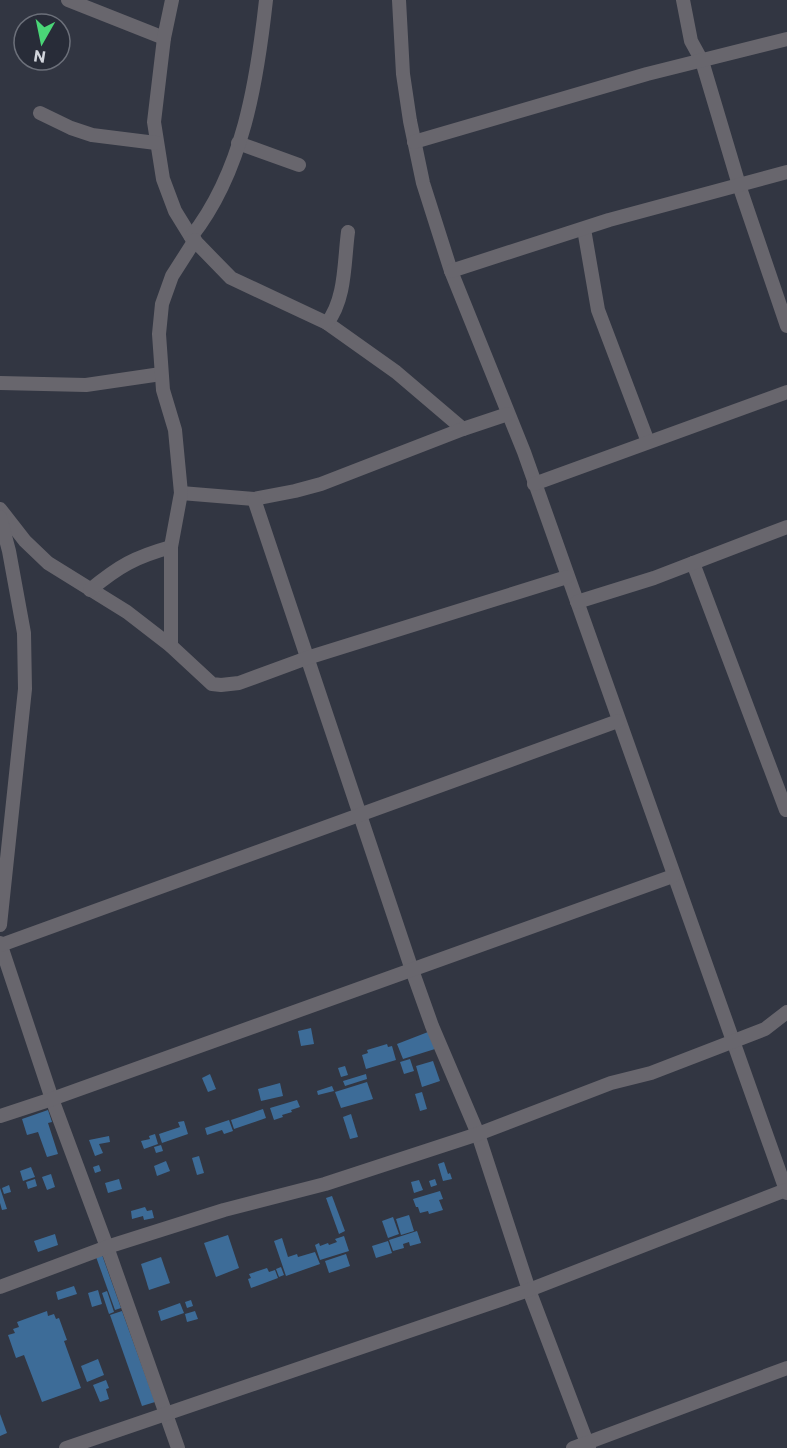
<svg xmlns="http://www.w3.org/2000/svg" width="787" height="1448" viewBox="0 0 787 1448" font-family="Commissioner,sans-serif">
  <rect width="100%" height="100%" fill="#323642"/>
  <g fill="#3d6c98">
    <polygon points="311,1028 314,1044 301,1046 298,1031"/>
    <polygon points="428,1032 435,1049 403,1059 397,1044"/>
    <polygon points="387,1044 388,1047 392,1046 396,1060 366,1069 362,1055 368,1053 367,1050"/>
    <polygon points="410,1059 414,1071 404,1074 400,1062"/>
    <polygon points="433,1061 440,1081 422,1087 416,1066"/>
    <polygon points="345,1066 348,1075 341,1077 338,1068"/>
    <polygon points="210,1074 216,1089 208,1092 202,1078"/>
    <polygon points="366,1074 367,1079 345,1086 343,1081"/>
    <polygon points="367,1082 373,1099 341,1108 335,1092"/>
    <polygon points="280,1083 283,1096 261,1101 258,1089"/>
    <polygon points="332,1086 334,1091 318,1095 317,1091"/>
    <polygon points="422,1092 427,1109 420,1111 415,1094"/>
    <polygon points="297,1100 300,1107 291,1110 292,1112 282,1115 283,1117 274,1120 270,1108"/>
    <polygon points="263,1109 266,1118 234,1129 231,1120"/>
    <polygon points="48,1110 52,1122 48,1123 58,1154 47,1157 38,1132 27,1135 22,1119"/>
    <polygon points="351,1114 358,1137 350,1139 343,1117"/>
    <polygon points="229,1120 233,1131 224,1134 222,1130 207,1135 205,1128"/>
    <polygon points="184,1121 188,1134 162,1143 159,1134 180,1127 178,1122"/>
    <polygon points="155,1134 158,1144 144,1149 141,1141 150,1139 149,1136"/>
    <polygon points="109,1136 110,1142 99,1144 103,1153 95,1156 89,1140"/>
    <polygon points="161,1145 163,1151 156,1153 154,1147"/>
    <polygon points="199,1156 204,1173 197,1175 192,1158"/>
    <polygon points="166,1161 170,1171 157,1176 154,1166"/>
    <polygon points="444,1162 448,1174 450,1173 452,1179 443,1181 438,1164"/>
    <polygon points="99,1165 101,1171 95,1173 93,1167"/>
    <polygon points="31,1167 35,1177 23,1181 20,1171"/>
    <polygon points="51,1174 55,1187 47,1190 42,1177"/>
    <polygon points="35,1179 37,1186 28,1189 26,1182"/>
    <polygon points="119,1179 122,1189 108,1193 105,1183"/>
    <polygon points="435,1179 437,1185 431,1187 429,1181"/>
    <polygon points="419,1180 423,1190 414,1193 411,1182"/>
    <polygon points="9,1185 11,1192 4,1194 2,1188"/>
    <polygon points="0,1188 7,1209 2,1210 0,1203"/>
    <polygon points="440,1191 443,1199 439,1200 443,1210 429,1214 428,1211 420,1213 418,1207 416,1207 413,1199"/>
    <polygon points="332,1196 345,1231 339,1234 326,1198"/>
    <polygon points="145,1207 147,1211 152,1210 154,1218 144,1220 143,1216 132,1219 131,1211"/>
    <polygon points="409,1215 414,1231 401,1235 396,1219"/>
    <polygon points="393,1217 399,1234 388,1238 382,1221"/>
    <polygon points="417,1231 421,1243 410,1246 409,1242 403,1244 404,1248 393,1251 389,1240"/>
    <polygon points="55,1234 58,1245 38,1252 34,1241"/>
    <polygon points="228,1235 239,1268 216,1277 204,1243"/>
    <polygon points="344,1236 349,1251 320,1260 315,1245 319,1243 320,1246 328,1243 329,1245 337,1242 335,1239"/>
    <polygon points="282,1238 288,1257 297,1254 298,1257 315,1252 320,1264 286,1276 274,1241"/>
    <polygon points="388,1241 392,1253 376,1258 372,1246"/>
    <polygon points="101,1252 121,1308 115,1310 95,1254"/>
    <polygon points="346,1254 350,1266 329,1273 325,1261"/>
    <polygon points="161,1257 170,1283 149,1290 141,1264"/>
    <polygon points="281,1267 284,1275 279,1277 276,1269"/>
    <polygon points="267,1268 269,1272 275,1270 278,1278 251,1288 248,1279 251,1278 249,1274"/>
    <polygon points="74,1286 77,1294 58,1300 56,1292"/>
    <polygon points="98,1290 102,1304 92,1307 88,1293"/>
    <polygon points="107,1291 114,1312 109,1314 102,1293"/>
    <polygon points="191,1300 193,1306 187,1308 185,1302"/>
    <polygon points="180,1303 184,1313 161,1321 158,1311"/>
    <polygon points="47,1311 48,1316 54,1314 56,1319 59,1318 67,1340 64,1341 81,1388 42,1402 24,1355 16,1358 8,1335 15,1333 13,1329 19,1327 17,1322"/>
    <polygon points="122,1311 155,1402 142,1406 110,1315"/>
    <polygon points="195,1311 198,1319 187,1322 185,1314"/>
    <polygon points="98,1359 104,1375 87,1382 81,1366"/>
    <polygon points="106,1380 109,1388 106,1389 109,1399 100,1402 93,1385"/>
    <polygon points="0,1414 7,1433 0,1436"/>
  </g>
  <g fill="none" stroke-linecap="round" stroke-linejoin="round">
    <g stroke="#68666d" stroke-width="14">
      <polyline points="68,0 164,38"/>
      <polyline points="172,0 164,38 154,122 163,179 175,211 191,237 231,278 327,323 396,372 463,429"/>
      <polyline points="399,0 403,74 410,121 423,183 451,271 524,452 787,1193"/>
      <polyline points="683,0 691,41 702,61 739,185 787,326"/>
      <polyline points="40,113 71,128 92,135 156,143"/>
      <polyline points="414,142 647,74 787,39"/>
      <polyline points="238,143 299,165"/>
      <polyline points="584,229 598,310 648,442"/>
      <path d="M191 237C243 171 257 82 266 0"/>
      <polyline points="451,271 609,220 787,172"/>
      <path d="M327 323C346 299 344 261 348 232"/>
      <polyline points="0,383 86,385 161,374"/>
      <polyline points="534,484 787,392"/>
      <polyline points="181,493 254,499 295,491 321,484 463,429 508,414"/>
      <polyline points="254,499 412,970 432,1026 478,1134 529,1290 589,1448"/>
      <polyline points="0,509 25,541 48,563 127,612 171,646 212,684 221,685 239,683 307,658 567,577"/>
      <polyline points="0,517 9,551 24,633 25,689 0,925"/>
      <polyline points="693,563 786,810"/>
      <path d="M90 590C119 566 135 557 171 547"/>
      <polyline points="577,602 654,578 787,527"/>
      <polyline points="171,646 171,547 181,493 175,430 163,390 159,334 162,304 172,276 195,240"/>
      <polyline points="0,943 52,1099 107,1247 178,1448"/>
      <polyline points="1,945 618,721"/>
      <polyline points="0,1116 52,1099 673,876"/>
      <polyline points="0,1287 107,1247 224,1210 325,1184 478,1134 611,1083 651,1073 765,1029 787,1012"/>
      <polyline points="66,1448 529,1290 786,1190"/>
      <polyline points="573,1448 787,1368"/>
    </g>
  </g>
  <g transform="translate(42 42) rotate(189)"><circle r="28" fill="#282c38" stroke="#6c707a" stroke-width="1.5"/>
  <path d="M0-4.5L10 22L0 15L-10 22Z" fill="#4ad677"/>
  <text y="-9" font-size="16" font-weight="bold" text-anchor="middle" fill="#d2d5dc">N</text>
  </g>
</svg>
